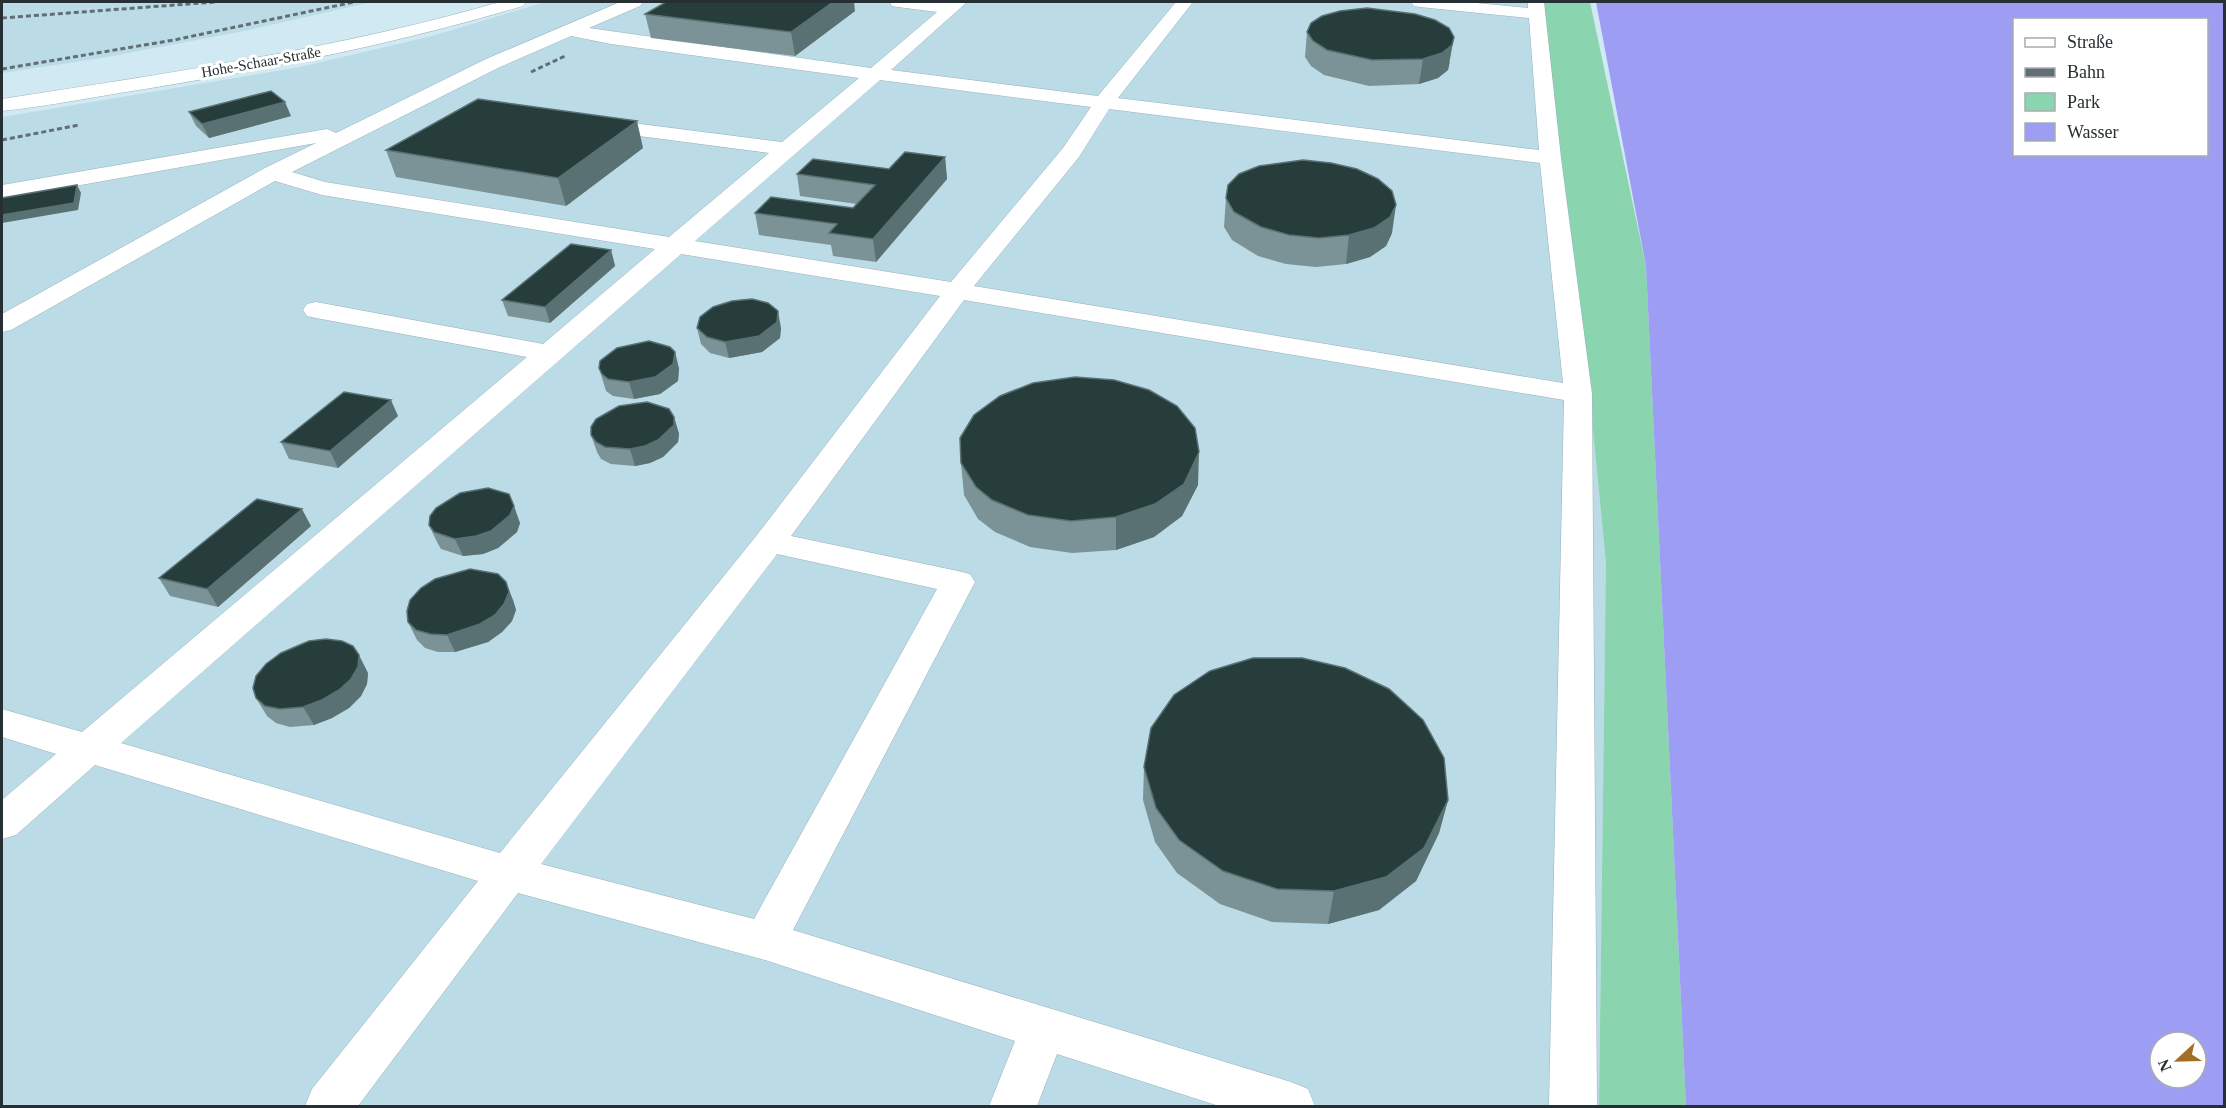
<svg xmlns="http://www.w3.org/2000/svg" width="2226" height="1108" viewBox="0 0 2226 1108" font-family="Georgia,serif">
  <rect width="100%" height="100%" fill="#d0e9f2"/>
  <g fill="#bbdbe7">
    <polygon points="2,2 372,2 249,30 102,58 2,73"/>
    <polygon points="545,2 1538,2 1591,409 1606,563 1599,1106 2,1106 2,117 300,67 432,36"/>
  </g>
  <polygon fill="#8ad4b0" points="1538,2 1590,2 1646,266 1686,1106 1599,1106 1606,563 1591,409"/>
  <path fill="#9d9df4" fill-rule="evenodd" d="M1596 2H2224V1106H1686L1646 266ZM2014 20H2206V154H2014ZM2160 1042H2196V1078H2160Z"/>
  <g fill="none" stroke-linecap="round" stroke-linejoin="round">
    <defs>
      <path id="minor" d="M620 2H643L640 6 589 28 871 68 937 12 898 7 892 6 890 2H967L891 70 1098 96 1176 2H1193L1118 98 1539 150 1529 18 1420 7 1414 6 1411 2H1466L1528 8V2H1544L1561 158 1592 394 1597 1106H1549L1564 400 964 300 791 536 958 571 970 574 975 582 793 930 1291 1082 1308 1089 1315 1106H1219L1057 1054 1037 1106H989L1015 1041 765 960 518 893 358 1106H305L312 1089 478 881 95 765 16 835 2 839V800L56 754 2 737V709L82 732 527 357 316 318 307 316 303 310 307 304 316 302 543 344 655 249 322 195 275 181 11 330 2 332V314L265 168 316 143 2 199V185L327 129 336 133 486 59ZM571 36 611 44 859 78 782 142 593 118 586 120 583 124 586 128 593 130 769 153 669 237 325 182 292 172 500 67ZM880 80 1091 107 1063 148 951 282 695 241ZM1109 109 1540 163 1563 383 974 286 1079 157ZM681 254 940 296 757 535 500 853 121 743ZM777 554 937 589 754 919 541 864Z"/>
      <path id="major" d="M500 2H526L523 6C399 43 273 68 145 89 98 96 50 106 2 111V99C170 73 337 49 500 2Z"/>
    </defs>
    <use href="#minor" stroke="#99b1ba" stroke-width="1"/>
    <use href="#major" stroke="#99b1ba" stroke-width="1"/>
    <use href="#minor" fill="#fff" fill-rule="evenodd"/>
    <use href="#major" fill="#fff" fill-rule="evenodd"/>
    <g stroke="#616f75" stroke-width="3" stroke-dasharray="5 3" stroke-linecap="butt">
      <polyline points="2,18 215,2"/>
      <polyline points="2,69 174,40 354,2"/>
      <polyline points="531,72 565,56"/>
      <polyline points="2,140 79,125"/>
    </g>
  </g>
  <g fill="#7b9397">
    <polygon points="855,11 795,56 651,38 645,14"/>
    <polygon points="1307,32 1450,62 1448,70 1438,78 1419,84 1369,86 1324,75 1311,66 1305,57"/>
    <polygon points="189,112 291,116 209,138 196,126"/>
    <polygon points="643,148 566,206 396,177 386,150"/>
    <polygon points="945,157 947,179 876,262 833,256 831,245 759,235 755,213 853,208 857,204 800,196 797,174 889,169"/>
    <polygon points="1226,198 1392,233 1386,246 1370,257 1346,264 1316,267 1286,264 1258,256 1232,240 1224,227"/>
    <polygon points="611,250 615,266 550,323 508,316 502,300"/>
    <polygon points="697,328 781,328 780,338 762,352 729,358 710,353 701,344"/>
    <polygon points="675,352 679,369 678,381 660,394 634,399 613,396 606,391 599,368"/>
    <polygon points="398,416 338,468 289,459 281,442"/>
    <polygon points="674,417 679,434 678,442 663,457 650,463 635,466 611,464 601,459 597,452 591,435"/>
    <polygon points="961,463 1198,485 1182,516 1154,537 1116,550 1072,553 1030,547 995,532 978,519 964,495"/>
    <polygon points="520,523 517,532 498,548 483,554 463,556 441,549 437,542 429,525"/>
    <polygon points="311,526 218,607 170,596 159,578"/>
    <polygon points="513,600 516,610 512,621 502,632 488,642 455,652 438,652 425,648 417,640 408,622"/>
    <polygon points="368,673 367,684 361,696 349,708 332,718 314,725 290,727 276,723 267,716 256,698"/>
    <polygon points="1144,767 1448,800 1439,833 1416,881 1379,910 1328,924 1272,922 1220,904 1177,873 1155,842 1143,800"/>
  </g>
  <g fill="#597173">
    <polygon points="833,2 854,2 855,11 795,56 791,32"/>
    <polygon points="1454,37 1448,70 1438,78 1419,84 1423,59"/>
    <polygon points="285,102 291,116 209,138 202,124"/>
    <polygon points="637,121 643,148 566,206 558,178"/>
    <polygon points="945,157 947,179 876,262 873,239"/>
    <polygon points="77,185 81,193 78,210 2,223 2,215"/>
    <polygon points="1396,205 1392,233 1386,246 1370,257 1346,264 1349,235"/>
    <polygon points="611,250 615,266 550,323 545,307"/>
    <polygon points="778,311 781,328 780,338 762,352 729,358 725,342"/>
    <polygon points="675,352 679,369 678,381 660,394 634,399 629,382"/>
    <polygon points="391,400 398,416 338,468 330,451"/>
    <polygon points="674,417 679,434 678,442 663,457 650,463 635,466 630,449"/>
    <polygon points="1199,452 1198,485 1182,516 1154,537 1116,550 1116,517"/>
    <polygon points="514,506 520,523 517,532 498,548 483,554 463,556 455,539"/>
    <polygon points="302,509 311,526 218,607 207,589"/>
    <polygon points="506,582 513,600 516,610 512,621 502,632 488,642 455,652 447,635"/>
    <polygon points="359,655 368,673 367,684 361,696 349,708 332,718 314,725 303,707"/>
    <polygon points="1448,800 1439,833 1416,881 1379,910 1328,924 1334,891"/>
  </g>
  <g fill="#263d3c" stroke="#597173" stroke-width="1.5">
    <polygon points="666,2 833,2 791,32 645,14"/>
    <polygon points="1367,8 1415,14 1435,20 1449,28 1454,37 1452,45 1442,53 1423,59 1372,60 1327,50 1313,41 1307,32 1311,23 1322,16 1340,11"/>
    <polygon points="271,91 285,102 202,124 189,112"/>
    <polygon points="478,99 637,121 558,178 386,150"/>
    <polygon points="905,152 945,157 873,239 829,233 837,224 755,213 771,197 853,208 875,185 797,174 813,159 889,169"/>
    <polygon points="1303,160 1331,163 1357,169 1378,179 1392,191 1396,205 1390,217 1374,228 1349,235 1319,238 1289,235 1261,227 1234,212 1226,198 1228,185 1239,174 1259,166"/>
    <polygon points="77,185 74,203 2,215 2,198"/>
    <polygon points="571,244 611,250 545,307 502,300"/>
    <polygon points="752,299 768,303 778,311 777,322 759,336 725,342 707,337 697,328 700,317 713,307 732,301"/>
    <polygon points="649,341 670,347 675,352 673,364 655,377 629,382 608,379 602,374 599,368 600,361 617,348"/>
    <polygon points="1075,377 1114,380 1149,390 1177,406 1195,428 1199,452 1184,484 1155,504 1116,517 1071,521 1028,515 992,500 976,487 961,463 960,438 974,415 1000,396 1033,383"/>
    <polygon points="344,392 391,400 330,451 281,442"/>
    <polygon points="647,402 669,409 674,417 674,425 658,440 645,446 630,449 605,447 596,442 591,435 591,427 596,419 619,406"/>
    <polygon points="488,488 509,494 514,506 510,515 491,531 476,536 455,539 434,532 429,525 430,516 436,508 460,493"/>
    <polygon points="257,499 302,509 207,589 159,578"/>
    <polygon points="470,569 498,574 506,582 509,592 504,604 495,615 480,624 447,635 430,634 416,630 408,622 407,611 410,600 421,588 435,579"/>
    <polygon points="326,639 342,641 353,646 359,655 358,667 351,679 339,690 322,700 303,707 280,709 265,706 256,698 253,688 256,676 266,664 281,653 309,641"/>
    <polygon points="1253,658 1302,658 1345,668 1389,689 1423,720 1444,758 1448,800 1424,848 1386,877 1334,891 1277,889 1223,871 1179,840 1156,808 1144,767 1151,728 1174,695 1210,671"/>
  </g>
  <g text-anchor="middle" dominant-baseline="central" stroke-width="6" stroke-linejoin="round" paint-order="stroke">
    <g font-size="15" fill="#262f33" stroke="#fff">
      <text transform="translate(261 62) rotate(-10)">Hohe-Schaar-Straße</text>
    </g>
  </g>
  <rect width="2226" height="1108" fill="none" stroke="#262f33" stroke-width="6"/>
  <rect x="2013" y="18" width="195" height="138" fill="#ffffff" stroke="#a8acad" stroke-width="1.5"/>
  <rect x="2025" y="38" width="30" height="9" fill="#ffffff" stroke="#a8acad" stroke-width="1.5"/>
  <text x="2067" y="48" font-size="18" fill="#262f33">Straße</text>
  <rect x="2025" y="68" width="30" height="9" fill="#616f75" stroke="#a8acad" stroke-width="1.5"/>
  <text x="2067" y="78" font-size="18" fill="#262f33">Bahn</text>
  <rect x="2025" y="93" width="30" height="18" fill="#8ad4b0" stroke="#a8acad" stroke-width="1.5"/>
  <text x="2067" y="108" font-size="18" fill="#262f33">Park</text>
  <rect x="2025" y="123" width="30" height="18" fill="#9d9df4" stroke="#a8acad" stroke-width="1.5"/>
  <text x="2067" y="138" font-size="18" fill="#262f33">Wasser</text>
  <g transform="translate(2178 1060) rotate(248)"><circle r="28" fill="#ffffff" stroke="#a8acad" stroke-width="1.5"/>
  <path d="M0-4.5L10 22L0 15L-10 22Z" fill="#a16f25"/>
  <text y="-9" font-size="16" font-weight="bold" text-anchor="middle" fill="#262f33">N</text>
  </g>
</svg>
